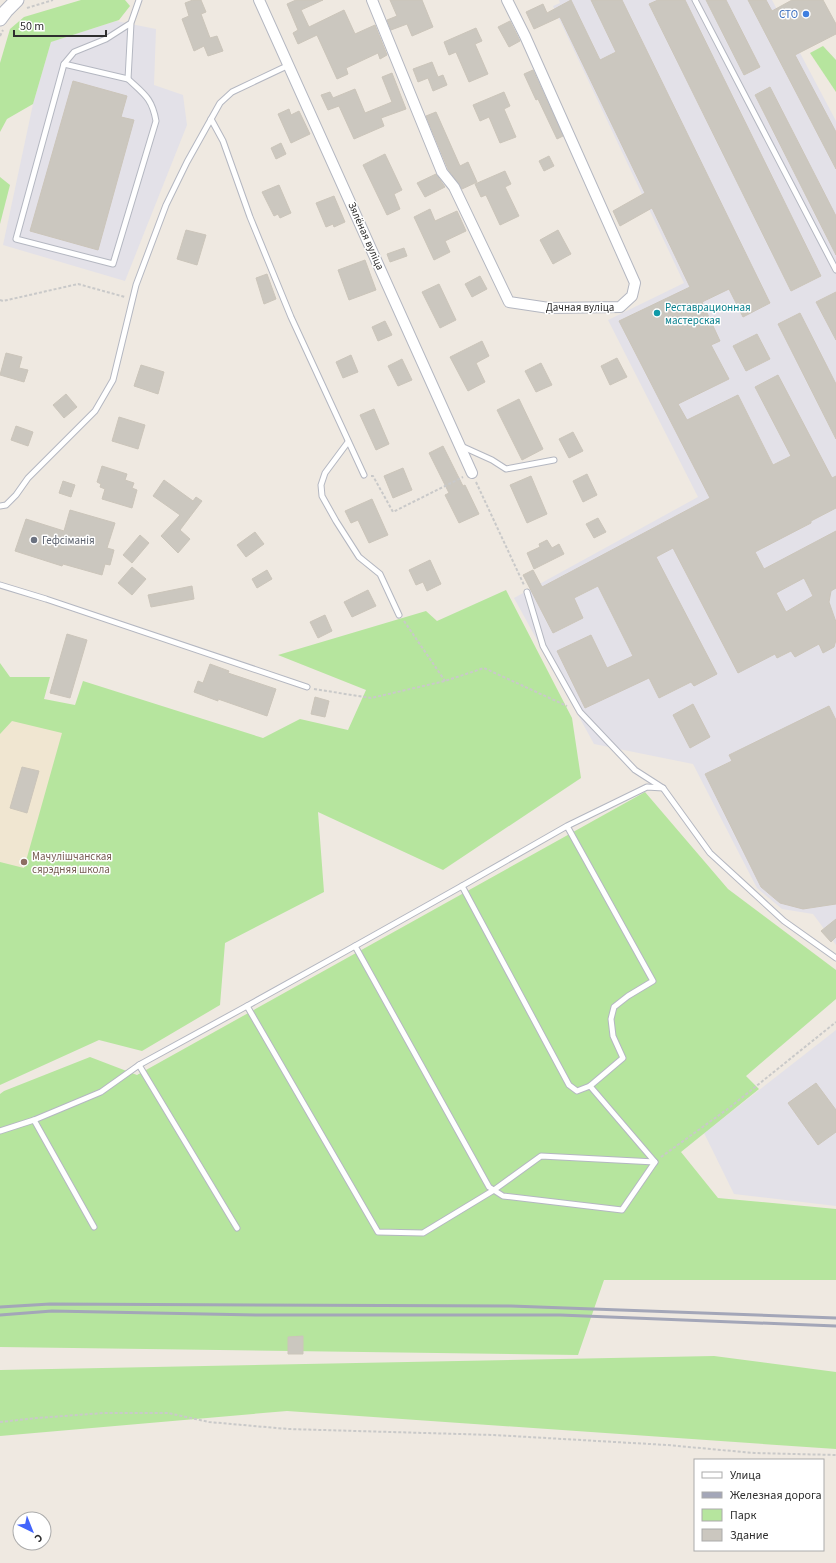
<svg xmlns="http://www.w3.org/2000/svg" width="836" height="1563" viewBox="0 0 836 1563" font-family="'Source Sans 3',sans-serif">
  <rect width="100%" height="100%" fill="#efe9e1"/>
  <g fill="#e3e1e8">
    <polygon points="559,0 772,0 836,121 836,945 813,914 782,909 757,888 693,764 594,744 514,598 698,497 608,320 684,283 553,6 560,3"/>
    <polygon points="116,21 156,29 154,85 183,95 187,125 125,281 3,245 33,104 51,42"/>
    <polygon points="836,1030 836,1206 734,1194 704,1133"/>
  </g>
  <polygon fill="#f0e6d1" points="0,707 87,732 0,992"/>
  <g fill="#b6e59e">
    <polygon points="81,0 125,0 130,6 119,20 51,42 33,104 7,119 0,132 0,63 10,29 24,17"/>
    <polygon points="823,46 836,60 836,92 810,53"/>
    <polygon points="0,177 10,185 0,224"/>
    <polygon points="506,590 572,718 581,778 443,870 318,812 324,892 225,943 220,1005 142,1051 99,1040 0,1085 0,862 24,868 62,733 12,721 0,734 0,663 10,677 50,677 44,699 75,705 83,681 263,738 300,719 348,730 366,690 278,655 426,611 437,621"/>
    <polygon points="645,792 728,889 836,970 836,999 746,1076 759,1089 681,1152 718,1198 836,1209 836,1280 604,1280 578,1355 0,1347 0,1094 4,1091 90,1057 137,1075"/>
    <polygon points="714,1356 836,1372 836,1449 287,1411 0,1436 0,1370"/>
  </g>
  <g fill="#cbc7bf" stroke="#cbc5ba" fill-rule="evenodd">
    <polygon points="193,0 201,0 206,12 201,14 210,38 217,36 223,51 208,56 204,46 194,51 182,19 189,16 185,3"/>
    <polygon points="296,0 323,0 301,10 309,27 344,10 355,34 375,25 387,55 380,59 378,53 346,68 348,74 337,79 317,35 298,44 293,33 298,30 287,4"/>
    <polygon points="390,0 422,0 433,27 412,36 407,24 391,30 387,20 397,16"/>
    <path d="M571 0 600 60 616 52 591 0H622L770 303 743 317 729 289 702 302 720 341 711 345 729 379 678 404 687 420 738 395 773 465 791 456 755 387 778 375 832 478 836 476V508L811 521V523L755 552 764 569 836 531V588L831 591 829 602 836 622V640L834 647 823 653 819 644 795 657 791 651 777 658 775 654 738 673 673 548 656 557 717 674 694 686 691 682 659 698 649 678 585 708 557 651 591 635 607 668 633 656 598 586 574 598 583 618 553 633 523 575 533 570 542 587 710 498 619 321 690 287 652 208 620 226 613 211 645 193 560 17 534 29 526 12 543 4 547 13ZM804 578 813 596 786 612 776 593Z"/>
    <polygon points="658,0 685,0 821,276 791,291 649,4"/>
    <polygon points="706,0 726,0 760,67 744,75"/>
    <polygon points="748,0 766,0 772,11 792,0 823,0 836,24 836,34 795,55 836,132 836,169"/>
    <polygon points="510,21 520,41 509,47 498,27"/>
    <polygon points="476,28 482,41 475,44 488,74 469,82 456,52 449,55 444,42"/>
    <polygon points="432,62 438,77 443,75 447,85 433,91 428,78 418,82 413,69"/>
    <polygon points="533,70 563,136 557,139 538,99 536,100 524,74"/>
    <polygon points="392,73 406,109 381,118 384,126 354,139 339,106 328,110 321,95 330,92 333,98 355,89 365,113 392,102 382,77"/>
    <polygon points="73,81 127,96 121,117 134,120 98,250 30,231"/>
    <polygon points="770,87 836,216 836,255 755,95"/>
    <polygon points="504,92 510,106 504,109 516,137 500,143 489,117 480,121 473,105"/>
    <polygon points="289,109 291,115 299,111 310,134 291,143 278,114"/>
    <polygon points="436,112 460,166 468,162 477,182 462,189 448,169 426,116"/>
    <polygon points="281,143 286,154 276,159 271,148"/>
    <polygon points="385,154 402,190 394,194 400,209 387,215 363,165"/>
    <polygon points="549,156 554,166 544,171 539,161"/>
    <polygon points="505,171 511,184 505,187 519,216 500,225 486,195 481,197 475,184"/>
    <polygon points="436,174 445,187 425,197 417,183"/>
    <polygon points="279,185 291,213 280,218 278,214 274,216 262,192"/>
    <polygon points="334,196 345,222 334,227 333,224 326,227 316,203"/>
    <polygon points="430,209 435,221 457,211 466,231 445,241 450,252 434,260 414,217"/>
    <polygon points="186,230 206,235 197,265 177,259"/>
    <polygon points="558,230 571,254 553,264 540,240"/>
    <polygon points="404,248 407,256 390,262 387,254"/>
    <polygon points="365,260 376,290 349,300 338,270"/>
    <polygon points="267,274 276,299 264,304 256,278"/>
    <polygon points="480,276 487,289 472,297 465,284"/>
    <polygon points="439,284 456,320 440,328 422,292"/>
    <polygon points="836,292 836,340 816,302"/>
    <polygon points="800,313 836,384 836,439 778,324"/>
    <polygon points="385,321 392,335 378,341 372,327"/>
    <polygon points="757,334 770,359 746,371 733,346"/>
    <polygon points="482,341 489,356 476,363 485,382 468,391 450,357"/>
    <polygon points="6,353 22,357 19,368 28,370 24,382 0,375"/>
    <polygon points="351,355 358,372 343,378 336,362"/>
    <polygon points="617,358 627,377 610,385 601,366"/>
    <polygon points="402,359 412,380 398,386 388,366"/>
    <polygon points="541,363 552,385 536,392 525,371"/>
    <polygon points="141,365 164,372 158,394 134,386"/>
    <polygon points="66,394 77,407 64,418 53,405"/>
    <polygon points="519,399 543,449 522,460 497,410"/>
    <polygon points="374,409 389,444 376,450 360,415"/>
    <polygon points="119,417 145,425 138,449 112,441"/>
    <polygon points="16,426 33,432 28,446 11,440"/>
    <polygon points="573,432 583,451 569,458 559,439"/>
    <polygon points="443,446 463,486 465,485 479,514 459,523 445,495 449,493 429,453"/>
    <polygon points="102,466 127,474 125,480 134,483 132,488 137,490 132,508 102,499 105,489 100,487 101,484 97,482"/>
    <polygon points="403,468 412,490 393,498 384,476"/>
    <polygon points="587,474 597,495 583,502 573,481"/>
    <polygon points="531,476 547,514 527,523 510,485"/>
    <polygon points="164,480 193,501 196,497 202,501 180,530 190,539 178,553 161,536 180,515 153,496"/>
    <polygon points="63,481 75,485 71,497 59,493"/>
    <polygon points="372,499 388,535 369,543 358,520 351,523 345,511"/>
    <polygon points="70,510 115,523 107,548 114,550 110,565 105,564 102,575 63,564 62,566 15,551 26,519 64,531"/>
    <polygon points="598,518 606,532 594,538 586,524"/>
    <polygon points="255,532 264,544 246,557 237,545"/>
    <polygon points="140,535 149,543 132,563 123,555"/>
    <polygon points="547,540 552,548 559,544 564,554 534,569 527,553 540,547 539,544"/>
    <polygon points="430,560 441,584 427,591 423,582 416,585 409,570"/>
    <polygon points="132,567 146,579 132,595 118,583"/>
    <polygon points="267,570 272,579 257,588 252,579"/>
    <polygon points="192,586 194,599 151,607 148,595"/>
    <polygon points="368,590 376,606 352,617 344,602"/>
    <polygon points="325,615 332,631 318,638 310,622"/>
    <polygon points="67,634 87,640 70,698 50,693"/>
    <polygon points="210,664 229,671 228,673 276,689 267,716 218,699 218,701 194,692 198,681 203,683"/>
    <polygon points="315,697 329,701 325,717 311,714"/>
    <polygon points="693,704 710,737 690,748 673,715"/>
    <polygon points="829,706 836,720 836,904 803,909 780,903 761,887 705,774 732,761 729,755"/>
    <polygon points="22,767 39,771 27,813 10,808"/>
    <polygon points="836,919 836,937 831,942 821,931"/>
    <polygon points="816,1083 836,1110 836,1132 818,1145 788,1103"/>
    <polygon points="303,1336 303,1354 288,1354 288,1337"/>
  </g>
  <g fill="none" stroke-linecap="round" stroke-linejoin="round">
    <defs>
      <g id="service">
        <polyline points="695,0 836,270"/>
        <path d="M131 23 106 39 74 52 64 64 16 239 113 264 156 121C152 98 144 94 128 79L131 23 139 0"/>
        <polyline points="64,64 128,79"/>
        <polyline points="211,119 223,141 250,217 291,317 364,475"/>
        <polyline points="348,442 325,473 321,485 322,496 336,521 359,557 380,574 399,615"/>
        <polyline points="461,446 492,460 506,469 554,460"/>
        <polyline points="0,506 6,505 16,495 28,478 95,411 113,380 136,285 166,205 187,162 220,103 232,92 289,65"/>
        <polyline points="0,585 46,599 307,687"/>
        <polyline points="527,592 543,646 580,712 635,770 663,788 710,853 784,921 836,958"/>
        <polyline points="567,826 462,886 569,1085 577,1091 590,1086 623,1058 613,1036 611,1019 614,1007 628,996 653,981 567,826 647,787 663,788"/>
        <polyline points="462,886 355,946 489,1187 503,1196 622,1210 655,1162 590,1086"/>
        <polyline points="355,946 247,1006 378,1232 423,1233 494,1190 541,1156 655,1162"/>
        <polyline points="0,1131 34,1120"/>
        <polyline points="94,1227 34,1120 101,1092 139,1065"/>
        <polyline points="237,1228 139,1065 247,1006"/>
      </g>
      <g id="minor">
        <polyline points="259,0 472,473"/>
        <polyline points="372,0 442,172 454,187 509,302 549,308 620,307 632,296 635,283 525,36 507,0"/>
      </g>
      <polyline id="tertiary" points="0,19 6,11 17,0"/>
    </defs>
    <use href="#service" stroke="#b4b7c1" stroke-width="7"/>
    <use href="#minor" stroke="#b4b7c1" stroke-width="12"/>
    <use href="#tertiary" stroke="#b4b7c1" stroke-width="15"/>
    <g stroke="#c9c9c9" stroke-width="2" stroke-dasharray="3 2" stroke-linecap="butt">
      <polyline points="27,8 53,0"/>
      <polyline points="0,36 3,30"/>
      <polyline points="0,300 3,301 78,284 125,297"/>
      <polyline points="371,476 373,476 393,512 463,477"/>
      <polyline points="476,482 524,585"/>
      <polyline points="404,621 445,681"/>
      <polyline points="314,689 371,698 445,681 484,668 567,706"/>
      <polyline points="661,1157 729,1108 836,1022"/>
      <polyline points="0,1422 37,1418 104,1413 168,1413 209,1422 288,1429 494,1435 667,1445 754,1453 836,1455"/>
    </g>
    <use href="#service" stroke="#fff" stroke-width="5"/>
    <use href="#minor" stroke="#fff" stroke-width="10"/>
    <use href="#tertiary" stroke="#fff" stroke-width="13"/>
    <g stroke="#a3a6b8" stroke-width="3">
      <polyline points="0,1307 50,1304 511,1306 836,1318"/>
      <polyline points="0,1315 52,1311 257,1315 560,1315 836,1326"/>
    </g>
  </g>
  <circle fill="#3f7fe0" stroke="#fff" stroke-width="1.5" cx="806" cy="14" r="4"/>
  <circle fill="#0f9aa8" stroke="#fff" stroke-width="1.5" cx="657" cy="313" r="4"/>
  <circle fill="#6b7280" stroke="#fff" stroke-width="1.5" cx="34" cy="540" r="4"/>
  <circle fill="#8d6e63" stroke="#fff" stroke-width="1.5" cx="24" cy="862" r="4"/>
  <g text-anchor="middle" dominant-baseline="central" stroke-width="3" stroke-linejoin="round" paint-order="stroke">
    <g font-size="11" fill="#366cbe" stroke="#fff" text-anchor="end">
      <text x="798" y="14">СТО</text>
    </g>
    <g font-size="11" fill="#2e2e2e" stroke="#fff">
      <text transform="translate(366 236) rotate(66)">Зялёная вуліца</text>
      <text x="580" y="307">Дачная вуліца</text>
    </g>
    <g font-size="11" fill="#0d838f" stroke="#fff" text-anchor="start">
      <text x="665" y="307">Реставрационная<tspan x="665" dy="13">мастерская</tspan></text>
    </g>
    <g font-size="11" fill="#5b616d" stroke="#fff" text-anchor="start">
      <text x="42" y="540">Гефсіманія</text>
    </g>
    <g font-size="11" fill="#785e54" stroke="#fff" text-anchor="start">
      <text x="32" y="856">Мачулішчанская<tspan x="32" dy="13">сярэдняя школа</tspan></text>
    </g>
  </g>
  <rect x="694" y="1459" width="130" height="92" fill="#ffffff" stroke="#ababab"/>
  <rect x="702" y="1472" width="20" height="6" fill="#ffffff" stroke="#ababab"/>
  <text x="730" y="1479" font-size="12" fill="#2e2e2e">Улица</text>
  <rect x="702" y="1492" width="20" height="6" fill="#a3a6b8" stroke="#ababab"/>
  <text x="730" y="1499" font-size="12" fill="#2e2e2e">Железная дорога</text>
  <rect x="702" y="1509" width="20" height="12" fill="#b6e59e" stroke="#ababab"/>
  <text x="730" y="1519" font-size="12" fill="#2e2e2e">Парк</text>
  <rect x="702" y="1529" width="20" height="12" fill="#cbc7bf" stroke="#ababab"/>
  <text x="730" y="1539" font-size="12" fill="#2e2e2e">Здание</text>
  <g transform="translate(32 1531) rotate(137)"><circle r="19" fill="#ffffff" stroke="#ababab"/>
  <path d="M0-3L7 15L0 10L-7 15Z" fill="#4264fb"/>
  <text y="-6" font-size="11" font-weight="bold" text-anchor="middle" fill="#2e2e2e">С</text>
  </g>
  <path d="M14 30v6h92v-6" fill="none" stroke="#2e2e2e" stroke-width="2"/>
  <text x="20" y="30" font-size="12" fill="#2e2e2e" stroke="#ffffff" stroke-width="3" paint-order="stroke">50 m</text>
</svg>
